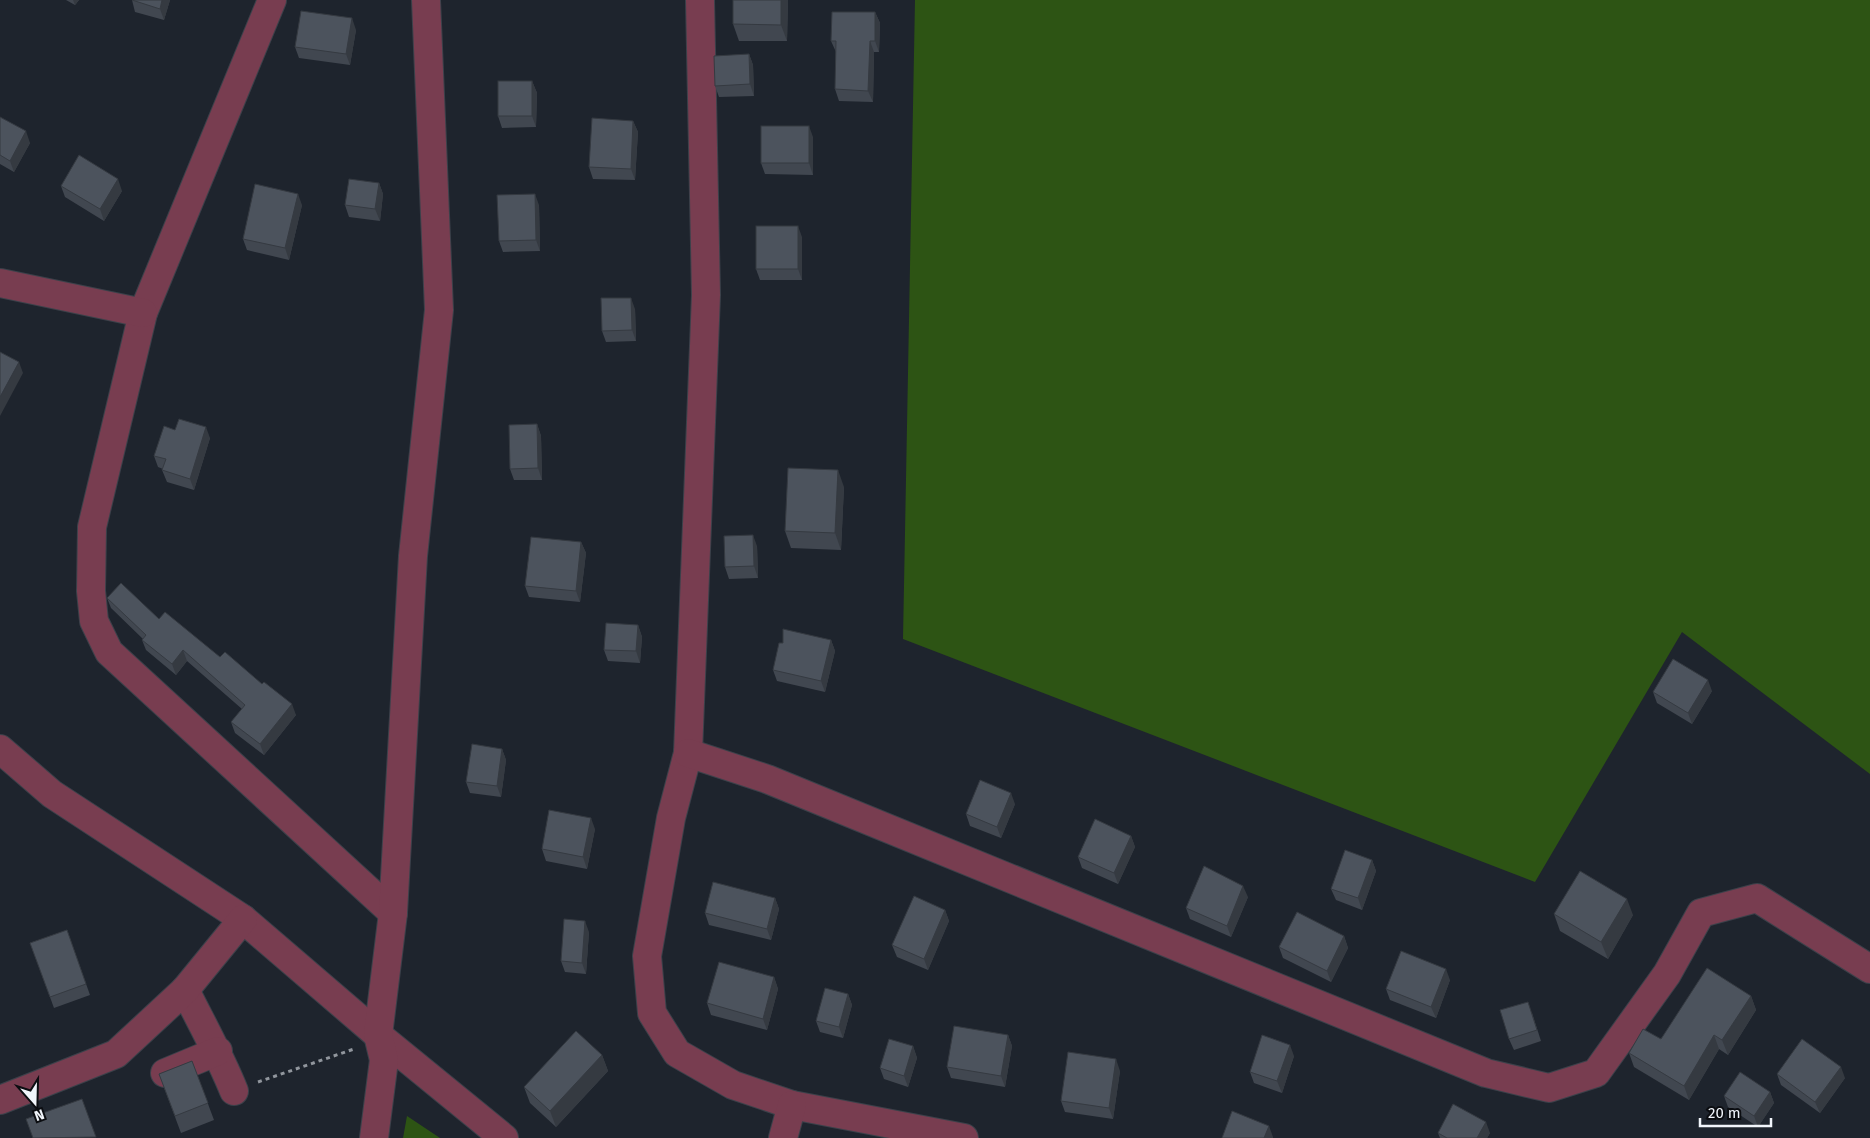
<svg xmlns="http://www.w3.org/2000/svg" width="1870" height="1138" viewBox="0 0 1870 1138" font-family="'Fira Sans',sans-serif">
  <rect width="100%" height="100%" fill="#1e242d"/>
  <g fill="#2d5414">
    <polygon points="915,0 1870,0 1870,774 1682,632 1535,882 903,639"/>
    <polygon points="407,1116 440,1138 403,1138"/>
  </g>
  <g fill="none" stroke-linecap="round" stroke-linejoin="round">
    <defs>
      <g id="minor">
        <polyline points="272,0 143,313 92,527 91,591 94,621 109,652 393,913"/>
        <polyline points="700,0 706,295 688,753 671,818 647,956 652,1013 677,1053 733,1085 792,1105 964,1138"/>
        <polyline points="0,283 143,313"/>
        <polyline points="0,749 52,794 243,919 378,1035 504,1138"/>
        <polyline points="688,753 767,779 1486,1073 1549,1088 1596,1073 1667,974 1701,913 1757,898 1870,969"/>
        <path d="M185 990C202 1024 220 1056 234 1091"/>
        <polyline points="165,1073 218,1051"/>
        <polyline points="0,1100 116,1054 185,990 243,919"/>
        <polyline points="374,1138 384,1060 378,1035 393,913 413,556 439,310 426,0"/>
        <polyline points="783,1138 792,1105"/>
      </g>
    </defs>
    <use href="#minor" stroke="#3c414a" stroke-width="30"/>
    <polyline stroke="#91969d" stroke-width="3" stroke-dasharray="4 4" stroke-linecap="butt" points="258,1082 354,1049"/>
    <use href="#minor" stroke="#783d50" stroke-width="28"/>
  </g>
  <g fill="#414750">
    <polygon points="66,0 79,0 75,5"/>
    <polygon points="132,0 170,0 164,20 135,12"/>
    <polygon points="733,0 788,0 787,41 739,41 733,24"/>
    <polygon points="875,12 880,23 879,52 874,52 873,102 839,101 835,89 836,52 831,41"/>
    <polygon points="356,30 350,65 299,58 295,47"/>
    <polygon points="749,54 753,65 754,96 719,97 715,86"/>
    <polygon points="532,81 537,93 536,127 502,128 498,116"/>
    <polygon points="0,117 30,143 14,172 0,164"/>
    <polygon points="633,121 638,132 635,180 593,179 589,167"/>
    <polygon points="813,137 813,175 765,174 761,163"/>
    <polygon points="379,183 383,194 380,221 349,217 345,205"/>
    <polygon points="61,186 122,191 104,221 65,197"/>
    <polygon points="302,205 289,260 247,250 243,239"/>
    <polygon points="539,205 540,251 503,252 499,241"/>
    <polygon points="802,237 802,280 760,280 756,269"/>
    <polygon points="635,309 636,341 606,342 602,331"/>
    <polygon points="537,424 541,436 542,480 514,480 510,469"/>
    <polygon points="175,430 210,438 194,490 167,482 162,470 163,469 158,467 154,456"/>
    <polygon points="844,487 841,550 791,548 785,531"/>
    <polygon points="581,542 586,553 580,602 529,597 525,586"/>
    <polygon points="757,546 758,578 729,579 725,567"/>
    <polygon points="107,598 159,619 220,657 296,715 264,755 235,733 231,722 242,709 187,661 176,675 146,650 142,640 143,639 111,608"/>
    <polygon points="638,625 642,637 640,663 608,661 604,650"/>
    <polygon points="831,640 835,651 825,692 777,681 773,670"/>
    <polygon points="1712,691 1692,724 1657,703 1653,692"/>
    <polygon points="502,749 506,760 501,797 470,793 466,782"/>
    <polygon points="1015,804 1001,838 970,826 966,814"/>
    <polygon points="595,829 587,869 546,861 542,849"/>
    <polygon points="1131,836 1135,847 1118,884 1082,868 1078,857"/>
    <polygon points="1372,860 1376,871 1362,910 1336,900 1331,889"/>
    <polygon points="1248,897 1231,937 1190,919 1186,908"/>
    <polygon points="775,898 779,909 771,940 709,925 705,913"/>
    <polygon points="945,910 949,921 928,970 897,957 892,945"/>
    <polygon points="1554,914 1633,915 1608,959 1560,931"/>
    <polygon points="67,930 90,995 54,1008 30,943"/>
    <polygon points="589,932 586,974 565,972 561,961"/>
    <polygon points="1344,936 1348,948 1331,982 1283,958 1279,947"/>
    <polygon points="774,977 778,989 767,1030 711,1015 707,1003"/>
    <polygon points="1450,980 1436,1018 1390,1000 1386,989"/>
    <polygon points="848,994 852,1005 843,1038 820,1032 816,1021"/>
    <polygon points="1751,996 1756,1010 1728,1055 1719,1049 1689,1100 1634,1067 1629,1053"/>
    <polygon points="1532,1013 1541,1041 1514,1050 1509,1039"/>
    <polygon points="1008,1035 1012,1046 1005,1087 951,1078 947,1067"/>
    <polygon points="913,1046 917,1058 908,1087 884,1079 880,1068"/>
    <polygon points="602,1055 608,1071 556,1127 530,1103 524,1087"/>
    <polygon points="1294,1056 1282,1093 1254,1083 1250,1072"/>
    <polygon points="192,1061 214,1120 181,1133 159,1074"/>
    <polygon points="1120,1071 1113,1119 1065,1112 1061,1101"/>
    <polygon points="1777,1074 1845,1078 1820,1113 1781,1085"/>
    <polygon points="1770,1092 1774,1103 1758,1127 1728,1107 1724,1096"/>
    <polygon points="1438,1133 1490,1133 1487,1138 1440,1138"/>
  </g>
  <g fill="#353a41">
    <polygon points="73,0 79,0 75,5"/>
    <polygon points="162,0 170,0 164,20 160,9"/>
    <polygon points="781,0 788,0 787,41 781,25"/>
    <polygon points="875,12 880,23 879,52 875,41"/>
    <polygon points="352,18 356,30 350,65 346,54"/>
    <polygon points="870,41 874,52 873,102 868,91"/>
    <polygon points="749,54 753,65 754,96 750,84"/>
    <polygon points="532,81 537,93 536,127 532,116"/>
    <polygon points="633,121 638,132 635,180 631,169"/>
    <polygon points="809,126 813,137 813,175 809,163"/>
    <polygon points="26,131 30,143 14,172 10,161"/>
    <polygon points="118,179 122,191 104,221 100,209"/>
    <polygon points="379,183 383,194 380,221 375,209"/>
    <polygon points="298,194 302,205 289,260 285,248"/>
    <polygon points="535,194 539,205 540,251 536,240"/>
    <polygon points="798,226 802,237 802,280 798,269"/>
    <polygon points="631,298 635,309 636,341 632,330"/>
    <polygon points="19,362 23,373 0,416 0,397"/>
    <polygon points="537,424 541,436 542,480 538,468"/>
    <polygon points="206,427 210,438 194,490 190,479"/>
    <polygon points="838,470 844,487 841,550 835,533"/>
    <polygon points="753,535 757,546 758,578 754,566"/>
    <polygon points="581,542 586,553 580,602 576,591"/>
    <polygon points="638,625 642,637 640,663 636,651"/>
    <polygon points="831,640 835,651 825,692 821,681"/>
    <polygon points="183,650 187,661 176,675 172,664"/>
    <polygon points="1708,680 1712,691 1692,724 1688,713"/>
    <polygon points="292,704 296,715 264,755 260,744"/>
    <polygon points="502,749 506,760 501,797 497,786"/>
    <polygon points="1011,793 1015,804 1001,838 997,827"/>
    <polygon points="591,818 595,829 587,869 583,857"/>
    <polygon points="1131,836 1135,847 1118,884 1114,873"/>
    <polygon points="1372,860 1376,871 1362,910 1358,898"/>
    <polygon points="1243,886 1248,897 1231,937 1227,926"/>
    <polygon points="775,898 779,909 771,940 767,929"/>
    <polygon points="1627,899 1633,915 1608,959 1601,942"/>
    <polygon points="945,910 949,921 928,970 924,959"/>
    <polygon points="585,921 589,932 586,974 582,963"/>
    <polygon points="1344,936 1348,948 1331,982 1327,971"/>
    <polygon points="1446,969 1450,980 1436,1018 1431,1007"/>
    <polygon points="774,977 778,989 767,1030 763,1019"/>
    <polygon points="848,994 852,1005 843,1038 839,1027"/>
    <polygon points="1751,996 1756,1010 1728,1055 1722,1040"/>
    <polygon points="1008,1035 1012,1046 1005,1087 1001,1076"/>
    <polygon points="1714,1035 1719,1049 1689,1100 1684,1086"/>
    <polygon points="1290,1045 1294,1056 1282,1093 1277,1081"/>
    <polygon points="913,1046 917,1058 908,1087 904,1076"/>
    <polygon points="602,1055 608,1071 556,1127 550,1111"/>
    <polygon points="1116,1059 1120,1071 1113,1119 1109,1108"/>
    <polygon points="1841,1067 1845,1078 1820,1113 1815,1102"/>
    <polygon points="1770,1092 1774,1103 1758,1127 1754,1116"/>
    <polygon points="1486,1122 1490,1133 1487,1138 1477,1138"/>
    <polygon points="1269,1126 1273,1137 1273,1138 1264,1138"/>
  </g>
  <g fill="#4c535d" stroke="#353a41">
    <polygon points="132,0 162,0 160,9"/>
    <polygon points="733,0 781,0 781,25 733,24"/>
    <polygon points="301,11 352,18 346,54 295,47"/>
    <polygon points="832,12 875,12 875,41 870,41 868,91 835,89 836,41 831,41"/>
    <polygon points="749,54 750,84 715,86 714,56"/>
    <rect x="498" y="81" width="34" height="35"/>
    <polygon points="0,117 26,131 10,161 0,155"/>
    <polygon points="592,118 633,121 631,169 589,167"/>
    <rect x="761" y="126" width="48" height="37"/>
    <polygon points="79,155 118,179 100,209 61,186"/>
    <polygon points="349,179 379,183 375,209 345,205"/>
    <polygon points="255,184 298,194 285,248 243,239"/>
    <polygon points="535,194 536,240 499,241 497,195"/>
    <rect x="756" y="226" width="42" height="43"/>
    <polygon points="601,298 631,298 632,330 602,331"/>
    <polygon points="0,352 19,362 0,397"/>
    <polygon points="179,419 206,427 190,479 162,470 166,459 154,456 164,426 175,430"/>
    <polygon points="537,424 538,468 510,469 509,425"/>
    <polygon points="788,468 838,470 835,533 785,531"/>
    <polygon points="753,535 754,566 725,567 724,536"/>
    <polygon points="531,537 581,542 576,591 525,586"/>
    <polygon points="121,583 159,619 165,612 220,657 225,652 262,684 264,682 292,704 260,744 231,722 245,705 183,650 172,664 142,640 146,635 107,598"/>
    <polygon points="606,623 638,625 636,651 604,650"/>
    <polygon points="783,629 831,640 821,681 773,670 779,643 783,643"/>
    <polygon points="1673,659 1708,680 1688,713 1653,692"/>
    <polygon points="472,744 502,749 497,786 466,782"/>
    <polygon points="980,780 1011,793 997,827 966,814"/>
    <polygon points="549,810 591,818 583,857 542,849"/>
    <polygon points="1095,819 1131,836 1114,873 1078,857"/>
    <polygon points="1345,850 1372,860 1358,898 1331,889"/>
    <polygon points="1204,866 1243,886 1227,926 1186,908"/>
    <polygon points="1580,871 1627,899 1601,942 1554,914"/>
    <polygon points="713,882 775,898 767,929 705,913"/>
    <polygon points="914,896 945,910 924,959 892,945"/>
    <polygon points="1297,912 1344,936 1327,971 1279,947"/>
    <polygon points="564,919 585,921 582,963 561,961"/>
    <polygon points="67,930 86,984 50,997 30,943"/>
    <polygon points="1401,951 1446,969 1431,1007 1386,989"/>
    <polygon points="719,962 774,977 763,1019 707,1003"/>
    <polygon points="1707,968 1751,996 1722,1040 1714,1035 1684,1086 1629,1053 1643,1029 1661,1039"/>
    <polygon points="825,988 848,994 839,1027 816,1021"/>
    <polygon points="1528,1002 1537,1030 1509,1039 1500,1010"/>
    <polygon points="954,1026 1008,1035 1001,1076 947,1067"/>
    <polygon points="576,1031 602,1055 550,1111 524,1087"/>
    <polygon points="1262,1035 1290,1045 1277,1081 1250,1072"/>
    <polygon points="889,1039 913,1046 904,1076 880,1068"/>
    <polygon points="1802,1039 1841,1067 1815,1102 1777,1074"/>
    <polygon points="1068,1052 1116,1059 1109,1108 1061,1101"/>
    <polygon points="192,1061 208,1103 175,1116 159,1074"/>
    <polygon points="1740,1072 1770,1092 1754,1116 1724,1096"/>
    <polygon points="82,1099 96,1137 33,1138 26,1119"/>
    <polygon points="1453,1104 1486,1122 1477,1138 1447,1138 1438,1133"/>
    <polygon points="1232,1111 1269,1126 1264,1138 1222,1138"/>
  </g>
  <g transform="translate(35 1103) rotate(160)" stroke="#0b0d11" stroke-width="4" paint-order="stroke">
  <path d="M0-4L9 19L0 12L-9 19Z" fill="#f1f5fb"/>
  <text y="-8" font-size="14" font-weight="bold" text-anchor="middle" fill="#f1f5fb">N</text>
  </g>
  <path d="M1700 1118v8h71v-8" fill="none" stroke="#f1f5fb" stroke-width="2.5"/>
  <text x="1708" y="1118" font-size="15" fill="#f1f5fb" stroke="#0b0d11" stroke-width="4" paint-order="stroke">20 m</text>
</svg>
